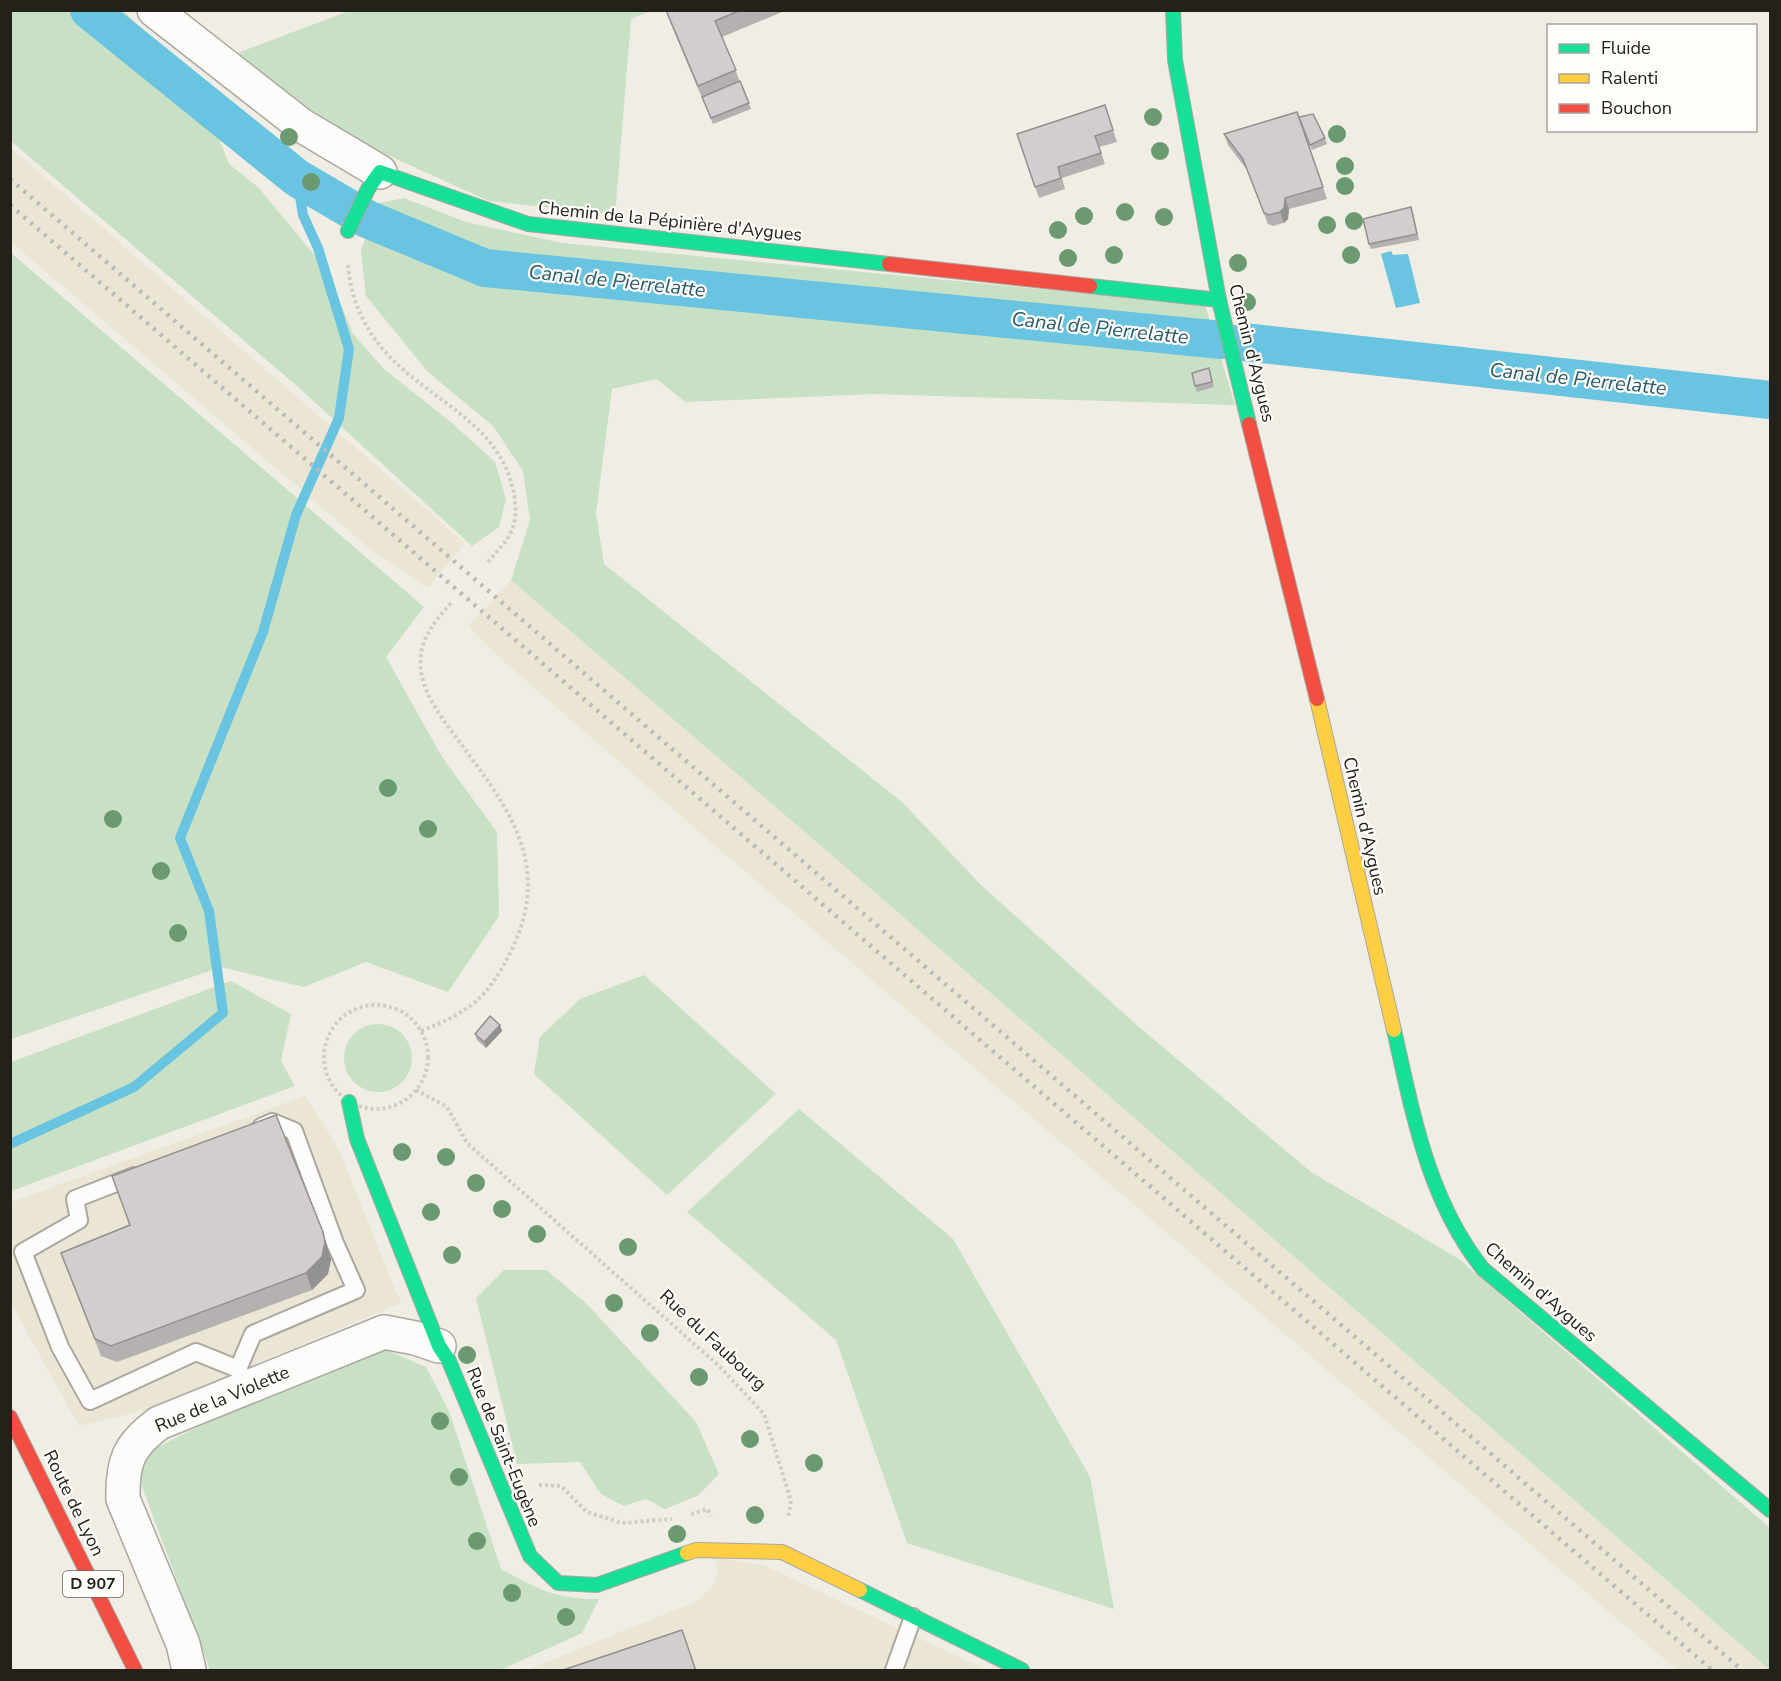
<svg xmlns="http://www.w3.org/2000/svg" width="1781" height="1681" viewBox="0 0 1781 1681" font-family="'Nunito Sans',sans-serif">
  <rect width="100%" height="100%" fill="#f0ede4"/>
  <g fill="#ebe5d3">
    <polygon points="11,148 465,543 428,588 376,554 11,242"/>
    <polygon points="511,580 856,876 1770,1670 1677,1670 705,837 492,651 468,627"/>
    <polygon points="305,1096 337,1146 401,1303 146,1410 79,1426 11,1303 11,1202"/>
    <polygon points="714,1558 763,1565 987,1670 527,1670 697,1601 714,1584 718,1572"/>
  </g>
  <g fill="#c8e0c3">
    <polygon points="11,10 124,11 203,98 229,164 258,187 327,270 353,334 384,369 452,423 495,462 506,499 499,527 472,546 298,387 11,141"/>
    <polygon points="349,11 651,11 631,19 615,215 489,201 352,139 235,54"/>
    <polygon points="404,198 466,222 562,243 1205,305 1235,405 874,394 685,402 657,379 612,389 596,513 604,564 902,802 981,885 1139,1027 1311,1172 1459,1259 1770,1528 1770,1670 856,876 511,580 530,520 523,471 493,426 428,372 366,296 361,250 379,203"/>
    <polygon points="10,252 424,607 386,657 442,757 497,832 499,916 448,992 366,962 304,987 221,967 11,1039"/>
    <polygon points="644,975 776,1094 667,1195 534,1074 540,1037 580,999"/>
    <polygon points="231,981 291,1014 281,1061 295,1086 11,1191 11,1062"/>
    <circle cx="378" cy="1058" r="34"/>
    <polygon points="799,1109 953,1239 1090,1477 1114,1609 907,1543 836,1340 687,1212"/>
    <polygon points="504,1270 546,1270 585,1302 696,1422 719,1474 697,1496 665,1509 646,1499 624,1506 601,1494 580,1462 517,1464 476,1298"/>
    <path d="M386 1350 426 1367 449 1411 501 1569C537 1588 556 1600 599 1599L582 1633 500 1670H210L137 1473 149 1451 215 1419Z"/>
  </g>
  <polygon fill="#68c4e0" points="1391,251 1393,255 1408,254 1420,303 1396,308 1381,254"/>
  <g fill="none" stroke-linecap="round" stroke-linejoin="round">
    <polyline stroke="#68c4e0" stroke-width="10" points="10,1144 134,1087 223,1013 209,911 180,838 263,632 296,515 339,418 349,349 318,248 303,215 297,178"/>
    <g stroke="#68c4e0" stroke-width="38">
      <polyline points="89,10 297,178 367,219 485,268 1222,340"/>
      <polyline points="1243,342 1770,400"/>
    </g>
    <defs>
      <g id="lane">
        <polyline points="134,1176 75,1199 79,1220 23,1252 60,1347 90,1401 196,1352 238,1369 248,1386"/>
        <polyline points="238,1369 253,1334 356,1290 335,1243 294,1131 272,1122 261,1127"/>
        <polyline points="894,1670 913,1617"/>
      </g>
      <g id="street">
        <polyline points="154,10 301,125 380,172"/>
        <path d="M189 1670 183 1644 123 1499C122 1461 129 1445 159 1423L384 1332 415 1338 439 1346"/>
      </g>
      <g id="fast">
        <polyline points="1173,10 1175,60 1219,300 1249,424"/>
        <polyline points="348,231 368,189 380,172 528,224 889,264"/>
        <polyline points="1090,286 1219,300"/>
        <path d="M1394 1030C1413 1114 1428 1200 1483 1269L1770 1510"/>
        <polyline points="349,1102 357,1139 439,1346 449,1361 530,1556 558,1583 597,1585 687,1553"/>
        <polyline points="860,1590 1022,1670"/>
      </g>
      <g id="slow">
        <polyline points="1317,699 1394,1030"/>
        <polyline points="687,1553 696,1550 782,1552 860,1590"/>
      </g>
      <g id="jam">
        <polyline points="889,264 1090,286"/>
        <polyline points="1249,424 1317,699"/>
        <polyline points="10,1417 135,1670"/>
      </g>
    </defs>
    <use href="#lane" stroke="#aaa7a0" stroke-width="20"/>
    <use href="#street" stroke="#aaa7a0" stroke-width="36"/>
    <use href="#fast" stroke="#aaa7a0" stroke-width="16"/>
    <use href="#slow" stroke="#aaa7a0" stroke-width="16"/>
    <use href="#jam" stroke="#aaa7a0" stroke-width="16"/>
    <g stroke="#cecdca" stroke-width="4" stroke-dasharray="3 3" stroke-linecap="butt">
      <path d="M348 265C351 303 367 335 395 362 437 403 499 426 513 489 516 502 517 517 512 530 507 542 495 553 487 563"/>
      <circle cx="376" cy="1057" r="52"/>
      <path d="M421 1031C470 1012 489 997 512 949 555 860 503 801 452 732 435 709 417 683 421 654 424 633 438 618 451 603"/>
      <polyline points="416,1090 447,1107 467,1143 718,1365 764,1414 791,1501 788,1519"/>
      <polyline points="539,1485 561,1486 587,1512 622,1523 672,1519"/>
      <polyline points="691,1514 707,1509 711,1516"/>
    </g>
    <use href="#lane" stroke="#fdfcfb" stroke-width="16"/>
    <use href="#street" stroke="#fdfcfb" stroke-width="33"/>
    <use href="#fast" stroke="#16e098" stroke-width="14"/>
    <use href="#slow" stroke="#ffcf43" stroke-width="14"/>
    <use href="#jam" stroke="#f24e42" stroke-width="14"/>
    <g stroke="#bcbbb9" stroke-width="4.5" stroke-dasharray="3 6" stroke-linecap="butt">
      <polyline points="10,179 1742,1670"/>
      <polyline points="10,205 1712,1670"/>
    </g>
  </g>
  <g fill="#6c9a70">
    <circle cx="1153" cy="117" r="9"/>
    <circle cx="1337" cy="134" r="9"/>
    <circle cx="289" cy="137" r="9"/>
    <circle cx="1160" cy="151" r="9"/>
    <circle cx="1345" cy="166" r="9"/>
    <circle cx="311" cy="182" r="9"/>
    <circle cx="1345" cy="186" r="9"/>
    <circle cx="1125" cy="212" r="9"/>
    <circle cx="1084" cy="216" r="9"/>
    <circle cx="1164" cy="217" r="9"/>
    <circle cx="1354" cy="221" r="9"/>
    <circle cx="1327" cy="225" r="9"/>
    <circle cx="1058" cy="230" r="9"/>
    <circle cx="1114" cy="255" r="9"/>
    <circle cx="1351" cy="255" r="9"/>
    <circle cx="1068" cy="258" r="9"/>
    <circle cx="1238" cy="263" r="9"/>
    <circle cx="1247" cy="302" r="9"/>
    <circle cx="388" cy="788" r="9"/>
    <circle cx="113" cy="819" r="9"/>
    <circle cx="428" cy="829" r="9"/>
    <circle cx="161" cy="871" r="9"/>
    <circle cx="178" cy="933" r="9"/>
    <circle cx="402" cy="1152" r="9"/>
    <circle cx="446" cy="1157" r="9"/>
    <circle cx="476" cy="1183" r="9"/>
    <circle cx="502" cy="1209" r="9"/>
    <circle cx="431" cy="1212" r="9"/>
    <circle cx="537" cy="1234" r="9"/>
    <circle cx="628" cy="1247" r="9"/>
    <circle cx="452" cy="1255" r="9"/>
    <circle cx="614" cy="1303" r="9"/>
    <circle cx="650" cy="1333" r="9"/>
    <circle cx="467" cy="1355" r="9"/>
    <circle cx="699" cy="1377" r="9"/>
    <circle cx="440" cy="1421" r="9"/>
    <circle cx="750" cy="1439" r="9"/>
    <circle cx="814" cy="1463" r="9"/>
    <circle cx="459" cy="1477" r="9"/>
    <circle cx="755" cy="1515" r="9"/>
    <circle cx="677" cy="1534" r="9"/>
    <circle cx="477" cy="1541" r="9"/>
    <circle cx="512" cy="1593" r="9"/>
    <circle cx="566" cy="1617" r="9"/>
  </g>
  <g fill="#b4b1b0">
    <polygon points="665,10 787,10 722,37 751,109 713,124"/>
    <polygon points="1105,105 1117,142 1099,147 1105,164 1062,178 1065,189 1039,198 1017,134"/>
    <polygon points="1299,117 1325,138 1327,144 1312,150 1301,123 1327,199 1289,209 1288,219 1284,223 1273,226 1268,224 1247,170 1228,145 1224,134"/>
    <polygon points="1413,213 1419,240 1371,249 1369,244"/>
    <polygon points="1211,374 1214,387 1197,392 1195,386"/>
    <polygon points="500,1025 502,1031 486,1048 477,1040 475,1034"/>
    <polygon points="323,1232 331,1259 328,1274 312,1290 117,1362 101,1356 61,1253"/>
  </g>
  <g fill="#929090">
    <polygon points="1285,198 1289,209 1288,219 1284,223 1280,212"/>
    <polygon points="500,1025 502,1031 486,1048 484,1042"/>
    <polygon points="323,1232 331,1259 328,1274 312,1290 306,1273"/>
  </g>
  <g fill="#d1cecd" stroke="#929090" stroke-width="1.5">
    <polygon points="666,10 741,10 715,21 736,70 698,86"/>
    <polygon points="740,81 749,103 711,118 702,97"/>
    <polygon points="1105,105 1113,130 1095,136 1101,153 1058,167 1061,178 1035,187 1017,134"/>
    <polygon points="1297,112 1323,187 1285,198 1284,208 1280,212 1269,215 1264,213 1243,159 1224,134"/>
    <polygon points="1313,114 1325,138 1310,145 1299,117"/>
    <polygon points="1411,207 1417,234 1369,244 1363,219"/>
    <polygon points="1209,368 1212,382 1195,386 1192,373"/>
    <polygon points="490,1016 500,1025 484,1042 475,1034"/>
    <polygon points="276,1115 323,1232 325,1242 322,1257 306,1273 111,1346 95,1339 61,1253 130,1225 112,1176"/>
    <polygon points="682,1630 696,1671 560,1671"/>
  </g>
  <g text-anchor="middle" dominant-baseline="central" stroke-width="4.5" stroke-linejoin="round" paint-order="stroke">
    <rect fill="#fefdf9" stroke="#65635d" stroke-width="1.5" x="63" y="1571" width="60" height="26" rx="4.5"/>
    <g font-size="16" font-weight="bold" fill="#23211a">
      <text x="93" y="1584">D 907</text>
    </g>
    <g font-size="18" fill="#23211a" stroke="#fefdf9">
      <text transform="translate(670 221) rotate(6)">Chemin de la Pépinière d'Aygues</text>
      <text transform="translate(1252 353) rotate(76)">Chemin d'Aygues</text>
      <text transform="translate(1365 826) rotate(77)">Chemin d'Aygues</text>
      <text transform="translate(1541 1292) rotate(41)">Chemin d'Aygues</text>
      <text transform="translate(713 1340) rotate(43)">Rue du Faubourg</text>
      <text transform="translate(222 1399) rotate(-23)">Rue de la Violette</text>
      <text transform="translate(504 1447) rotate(68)">Rue de Saint-Eugène</text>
      <text transform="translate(74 1503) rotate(64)">Route de Lyon</text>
    </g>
    <g font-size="20" font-style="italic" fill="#285b6e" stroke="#fefdf9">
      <text transform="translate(617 281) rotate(6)">Canal de Pierrelatte</text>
      <text transform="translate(1100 328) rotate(6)">Canal de Pierrelatte</text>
      <text transform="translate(1578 379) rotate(6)">Canal de Pierrelatte</text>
    </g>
  </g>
  <rect width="1781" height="1681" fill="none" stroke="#23211a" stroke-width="24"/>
  <rect x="1547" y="24" width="210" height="108" fill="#fefdf9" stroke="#a6a5a0" stroke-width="1.5"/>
  <rect x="1559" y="44" width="30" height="9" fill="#16e098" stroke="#a6a5a0" stroke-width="1.5"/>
  <text x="1601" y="54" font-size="18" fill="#23211a">Fluide</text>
  <rect x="1559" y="74" width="30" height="9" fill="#ffcf43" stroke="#a6a5a0" stroke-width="1.5"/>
  <text x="1601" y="84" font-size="18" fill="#23211a">Ralenti</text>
  <rect x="1559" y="104" width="30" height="9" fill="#f24e42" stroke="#a6a5a0" stroke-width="1.5"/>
  <text x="1601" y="114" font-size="18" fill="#23211a">Bouchon</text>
</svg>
